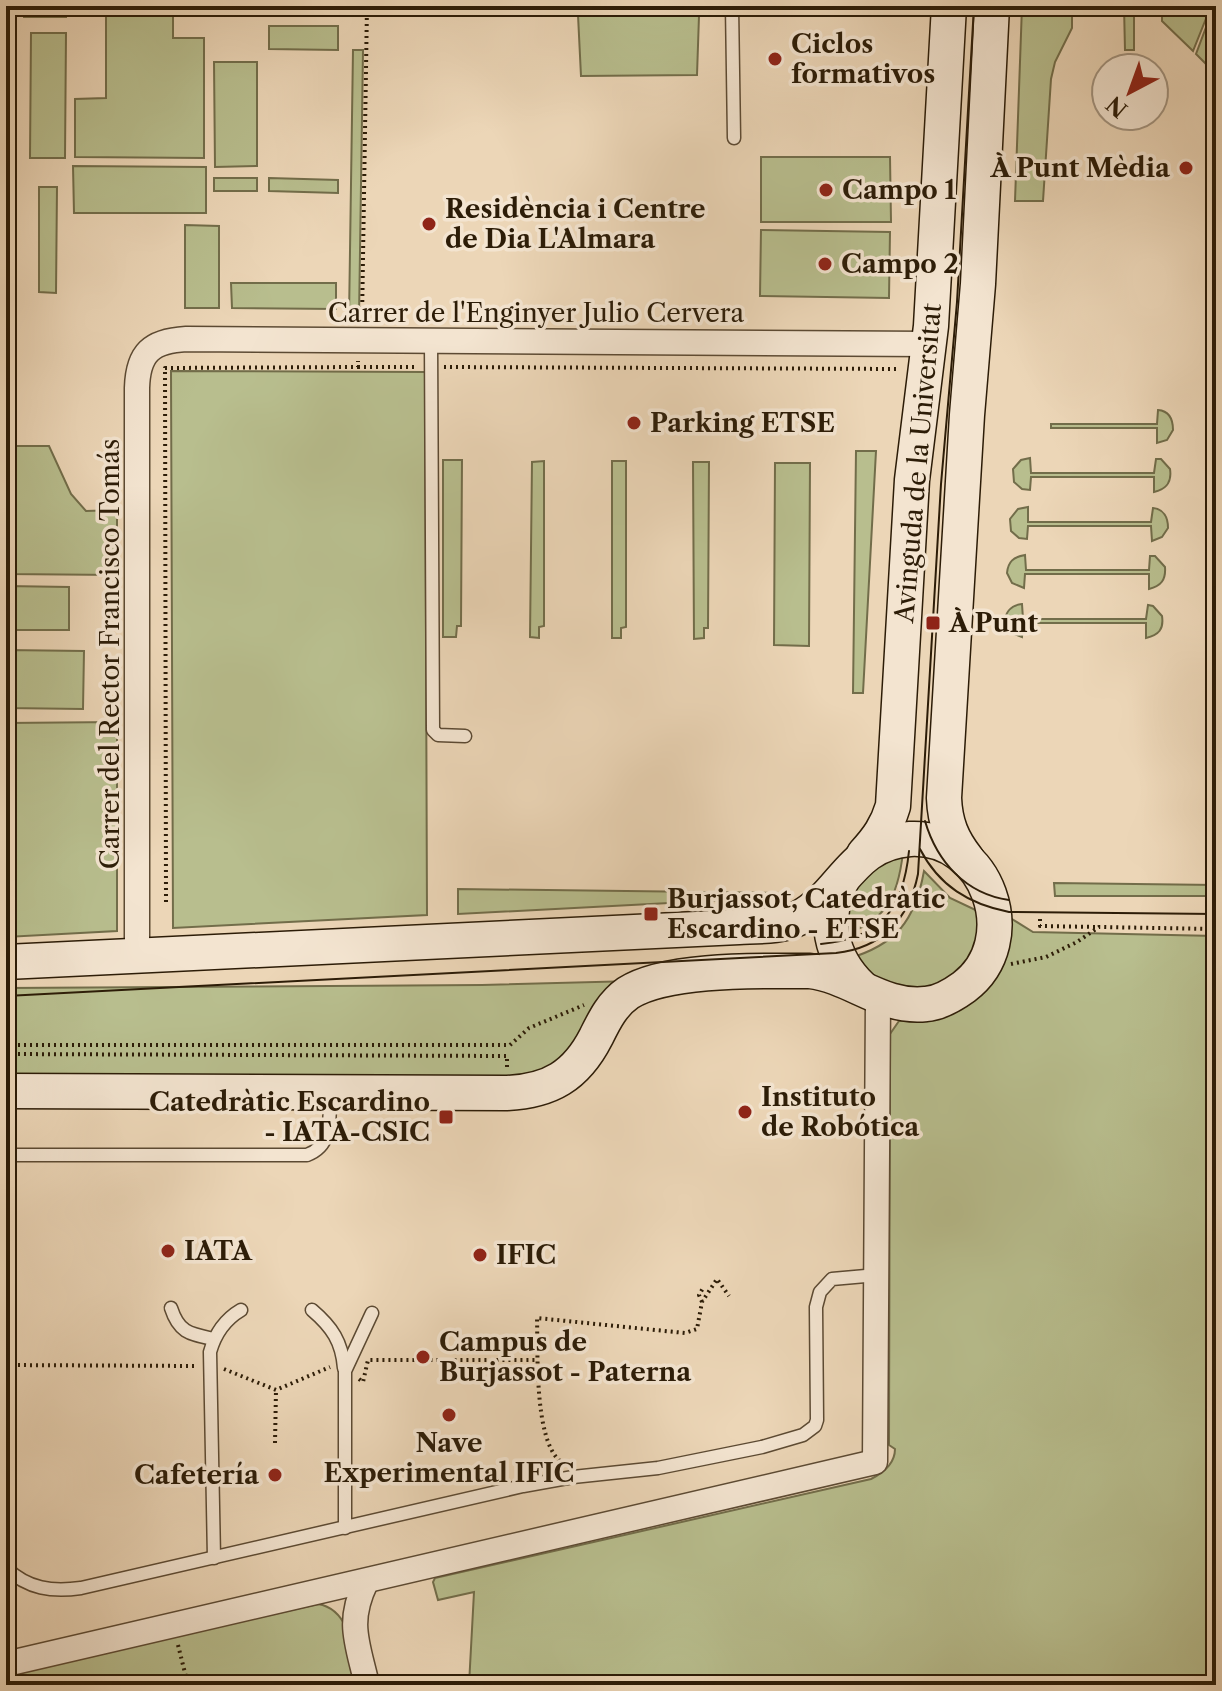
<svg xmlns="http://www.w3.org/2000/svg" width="1222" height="1691" viewBox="0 0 1222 1691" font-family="'Libre Caslon Text',serif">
  <rect width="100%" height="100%" fill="#ecd6b7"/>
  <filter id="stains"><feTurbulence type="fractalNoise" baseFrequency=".0025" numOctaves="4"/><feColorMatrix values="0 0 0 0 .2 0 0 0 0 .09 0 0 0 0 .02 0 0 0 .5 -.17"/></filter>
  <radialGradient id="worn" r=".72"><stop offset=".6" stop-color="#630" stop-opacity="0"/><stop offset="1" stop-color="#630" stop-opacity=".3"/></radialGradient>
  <g fill="#b8be8e" stroke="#726d4a" stroke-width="2">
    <rect x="24" y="6" width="42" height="11"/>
    <polygon points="106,6 173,6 173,38 204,38 204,158 75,157 75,99 106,98"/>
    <polygon points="1022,6 1072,6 1072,28 1055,62 1051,79 1043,201 1015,201"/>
    <polygon points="1124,6 1134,6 1134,50 1125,50"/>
    <polygon points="1162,6 1211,6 1193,51 1162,21"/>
    <polygon points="1214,6 1216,6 1216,48 1207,65 1196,54"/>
    <polygon points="578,15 699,16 697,75 581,76"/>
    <polygon points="269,26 338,26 338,50 269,49"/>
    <polygon points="31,33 66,33 65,158 30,158"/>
    <polygon points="353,50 363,50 359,318 349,318"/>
    <polygon points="214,62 257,62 257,166 215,167"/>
    <polygon points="890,157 891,222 761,222 761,157"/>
    <polygon points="73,166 206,167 206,213 74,213"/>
    <rect x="214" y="178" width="43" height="13"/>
    <polygon points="269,178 338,180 338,193 269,191"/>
    <polygon points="39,187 57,187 56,293 39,292"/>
    <polygon points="185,225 219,226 219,308 185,308"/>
    <polygon points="761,230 890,232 889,298 760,296"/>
    <polygon points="231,283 336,283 336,309 232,308"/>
    <polygon points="171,371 425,372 427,915 173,928"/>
    <path d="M1158 410C1170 411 1173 420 1173 430L1167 440 1157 443V428H1051V424H1157Z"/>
    <polygon points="6,446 49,446 71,494 86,511 117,510 117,575 6,574"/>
    <polygon points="856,451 876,451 863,693 853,693"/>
    <path d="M1030 458 1031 473H1154L1156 459H1161L1170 469C1172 482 1167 489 1154 492V477H1031L1030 490 1022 489 1014 482 1013 469 1021 460Z"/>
    <polygon points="443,460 462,460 461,626 457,626 456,637 443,637"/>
    <polygon points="544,461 544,626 539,627 539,638 530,637 532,462"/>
    <polygon points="612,461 626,461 626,627 621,628 621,638 612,638"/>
    <polygon points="693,462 709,462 708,628 704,628 704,638 694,639"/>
    <polygon points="775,463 810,463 809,646 774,645"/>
    <path d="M1028 507V522H1151L1153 508C1164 509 1168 518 1168 528L1162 537 1152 541 1151 526H1028L1027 539 1019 538 1011 531 1010 519 1018 509Z"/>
    <path d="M1025 555 1026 570H1149L1150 556H1155L1165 567C1166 580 1161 586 1149 589V574H1025L1024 588 1012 583 1007 573C1008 562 1013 557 1025 555Z"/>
    <polygon points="6,586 69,587 69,630 6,630"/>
    <path d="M1022 604 1023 619H1146L1148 605 1153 606 1162 616C1164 629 1159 635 1146 638V623H1023L1022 637 1009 632 1004 622C1006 611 1011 605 1022 604Z"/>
    <polygon points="6,650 84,651 83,709 6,708"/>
    <polygon points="117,722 117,931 6,937 6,723"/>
    <path d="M903 852C898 898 885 923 839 936L855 877Z"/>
    <path d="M924 871 950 898 984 914V933L960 979 897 995 847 959C896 945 915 921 924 871Z"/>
    <polygon points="1054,883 1216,885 1216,896 1055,896"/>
    <polygon points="458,889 788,893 765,898 458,914"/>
    <path d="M1007 916 1033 932 1216 936V1685H469L474 1592 438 1600 433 1582 435 1578 871 1479C883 1473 895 1463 895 1449L889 1445 890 1034 899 1021 929 1019Z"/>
    <polygon points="633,981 551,1076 6,1081 6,988 482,985"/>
    <path d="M318 1604C353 1610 353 1657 359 1685H6V1674Z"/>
  </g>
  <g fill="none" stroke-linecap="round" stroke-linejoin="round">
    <defs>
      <g id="lane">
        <polyline points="732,6 734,138"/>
        <polyline points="431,341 433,730 438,735 465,736"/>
        <path d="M6 1155H307C334 1145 329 1117 330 1094"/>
        <path d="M171 1308C179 1333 190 1334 214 1339"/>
        <path d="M312 1310C332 1327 342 1342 344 1368"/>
        <polyline points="345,1528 345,1371 372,1313"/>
        <path d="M214 1558 210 1352C215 1334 224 1320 241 1310"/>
        <path d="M6 1568C28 1589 52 1592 81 1588L523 1486 573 1477 658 1468 762 1447 803 1435 815 1426 817 1420 816 1307 820 1292 832 1279 877 1275"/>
      </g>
      <g id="street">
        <path d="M137 956V388C138 353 151 341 186 339L929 344"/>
        <path d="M366 1582C346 1623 358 1644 367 1685"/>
        <polyline points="6,1664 875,1462 878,998"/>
      </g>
      <g id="secondary">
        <path d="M864 854C878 839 887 826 893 806L912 480 931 326 949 6"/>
        <path d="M967 859C952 840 945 823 944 798L967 415 978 284 992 6"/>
        <path d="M842 880C822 918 830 957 861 987"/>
        <path d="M6 962 739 927C758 926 782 927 799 918 843 895 851 843 910 839 988 835 1025 941 964 987 953 995 940 1003 926 1004 882 1009 852 976 810 971 763 971 667 968 628 993 612 1004 604 1021 596 1037 576 1076 550 1091 507 1093L6 1091"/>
      </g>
    </defs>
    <use href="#lane" stroke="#5c4a33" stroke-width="15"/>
    <use href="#street" stroke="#5c4a33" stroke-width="27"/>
    <use href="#secondary" stroke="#2c1c07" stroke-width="37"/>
    <g stroke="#2c1c07" stroke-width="4" stroke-dasharray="2 4" stroke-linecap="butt">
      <polyline points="362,320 367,6"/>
      <polyline points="358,367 416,367"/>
      <polyline points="444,367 900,369"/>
      <polyline points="166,902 165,368 358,367 358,361"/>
      <polyline points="1040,919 1040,926 1097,927"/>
      <polyline points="1011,964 1046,957 1077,942 1099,927 1216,929"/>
      <polyline points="6,1045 510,1045 529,1028 584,1005"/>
      <polyline points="6,1054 507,1056 507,1069"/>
      <polyline points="702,1302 699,1295 703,1288"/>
      <polyline points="6,1365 196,1366"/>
      <polyline points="224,1369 276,1390 330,1367"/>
      <polyline points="359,1379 363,1382 368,1360 538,1360"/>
      <polyline points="275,1443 276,1390"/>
      <path d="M560 1461C534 1439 538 1352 537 1318L685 1333 697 1329 702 1302 717 1279 729 1296"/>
      <polyline points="178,1645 188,1685"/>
    </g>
    <use href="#lane" stroke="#f3e4d0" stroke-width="12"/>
    <use href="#street" stroke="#f3e4d0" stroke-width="24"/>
    <use href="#secondary" stroke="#f3e4d0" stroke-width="34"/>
    <g stroke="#2c1c07" stroke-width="2">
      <path d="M925 821C937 862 966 894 1009 900"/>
      <path d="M920 849C939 886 969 904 1009 912L1216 914"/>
      <path d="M821 944C881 938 903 910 909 851"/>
      <path d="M6 996 836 953C882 948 909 919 918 874L941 484 957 302 974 6"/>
    </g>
  </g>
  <g fill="#8f2418" stroke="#f3e4d0" stroke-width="3">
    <circle cx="775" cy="59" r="8"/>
    <circle cx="1186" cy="168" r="8"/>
    <circle cx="826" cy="190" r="8"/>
    <circle cx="429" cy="224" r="8"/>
    <circle cx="825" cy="264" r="8"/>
    <circle cx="634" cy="423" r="8"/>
    <rect x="925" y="615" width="16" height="16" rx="4"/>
    <rect x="643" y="906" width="16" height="16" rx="4"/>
    <circle cx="745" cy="1112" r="8"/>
    <rect x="438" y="1109" width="16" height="16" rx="4"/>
    <circle cx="168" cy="1251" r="8"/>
    <circle cx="480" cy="1255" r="8"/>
    <circle cx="423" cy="1357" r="8"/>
    <circle cx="449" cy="1415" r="8"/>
    <circle cx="275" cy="1475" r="8"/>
  </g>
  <g text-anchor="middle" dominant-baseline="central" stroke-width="7" stroke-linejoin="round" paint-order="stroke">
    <g font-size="26" font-weight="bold" fill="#2c1c07" stroke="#f3e4d0" text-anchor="start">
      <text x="791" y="44">Ciclos<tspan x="791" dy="30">formativos</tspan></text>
      <text x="1170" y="168" text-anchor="end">À Punt Mèdia</text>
      <text x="842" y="190">Campo 1</text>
      <text x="445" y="209">Residència i Centre<tspan x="445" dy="30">de Dia L'Almara</tspan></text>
      <text x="841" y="264">Campo 2</text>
      <text x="650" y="423">Parking ETSE</text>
      <text x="949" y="623">À Punt</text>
      <text x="667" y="899">Burjassot, Catedràtic<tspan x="667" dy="30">Escardino - ETSE</tspan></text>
      <text x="761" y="1097">Instituto<tspan x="761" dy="30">de Robótica</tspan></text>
      <text x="430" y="1102" text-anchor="end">Catedràtic Escardino<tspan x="430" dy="30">- IATA-CSIC</tspan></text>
      <text x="184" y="1251">IATA</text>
      <text x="496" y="1255">IFIC</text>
      <text x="439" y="1342">Campus de<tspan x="439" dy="30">Burjassot - Paterna</tspan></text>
      <text x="449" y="1443" text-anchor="middle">Nave<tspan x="449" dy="30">Experimental IFIC</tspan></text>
      <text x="259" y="1475" text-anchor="end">Cafetería</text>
    </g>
    <g font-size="26" fill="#2c1c07" stroke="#f3e4d0">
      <text x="536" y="313">Carrer de l'Enginyer Julio Cervera</text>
      <text transform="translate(918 463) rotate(-85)">Avinguda de la Universitat</text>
      <text transform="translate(110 654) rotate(-90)">Carrer del Rector Francisco Tomás</text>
    </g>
  </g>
  <rect width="1222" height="1691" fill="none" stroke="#ecd6b7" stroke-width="32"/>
  <rect x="8" y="8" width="1206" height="1675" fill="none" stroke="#2c1c07" stroke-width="4"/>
  <rect x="16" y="16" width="1190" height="1659" fill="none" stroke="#2c1c07" stroke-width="2"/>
  <g transform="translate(1130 92) rotate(221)"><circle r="38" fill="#f3e4d0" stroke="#a39480" stroke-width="2"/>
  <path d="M0-6L14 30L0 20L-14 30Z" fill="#8f2418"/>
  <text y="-12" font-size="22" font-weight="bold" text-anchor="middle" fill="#2c1c07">N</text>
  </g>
  <rect width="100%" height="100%" filter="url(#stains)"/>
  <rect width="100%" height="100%" fill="url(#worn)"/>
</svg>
